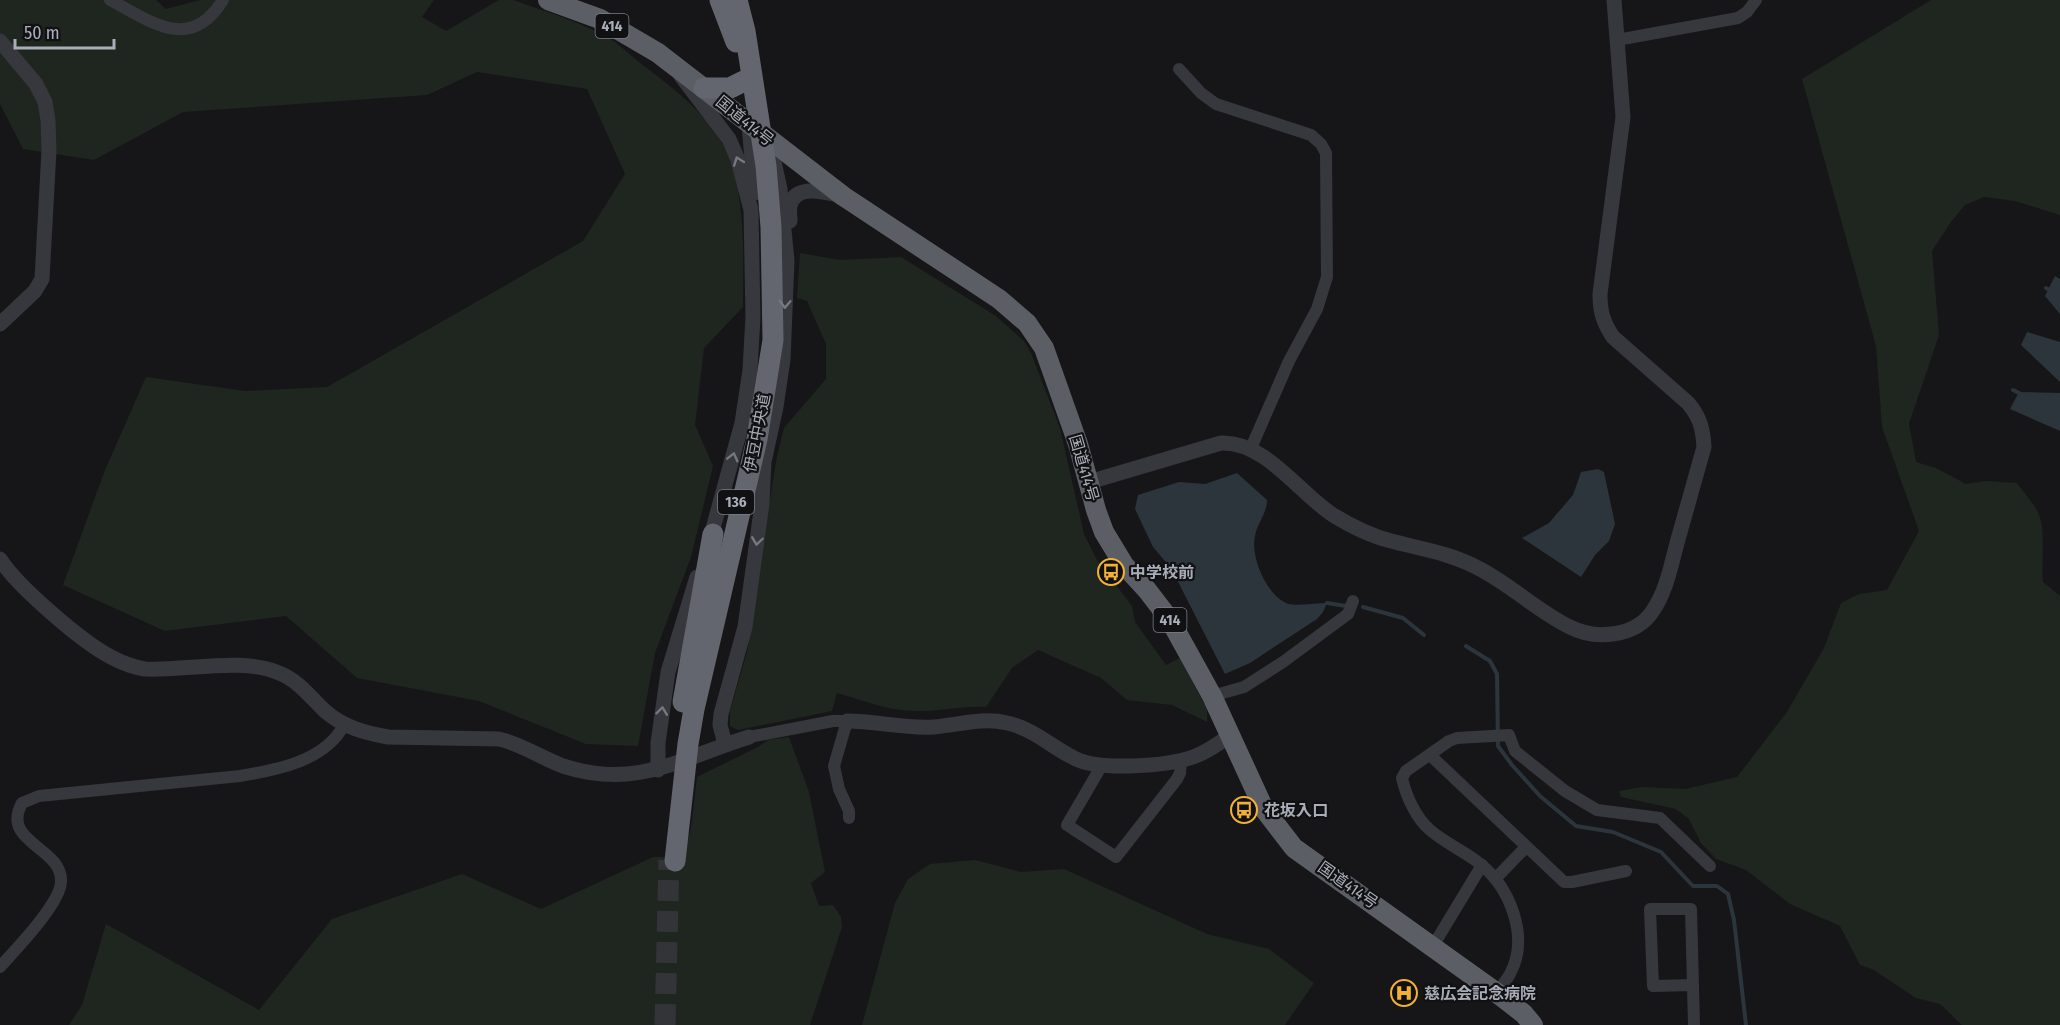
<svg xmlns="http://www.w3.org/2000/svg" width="2060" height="1025" viewBox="0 0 2060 1025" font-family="'Fira Sans Condensed','Noto Sans JP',sans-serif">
  <rect width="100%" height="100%" fill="#161618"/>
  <g fill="#1e261f">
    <path d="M0 0H156L166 9 200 0H434L422 17 446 31 499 0H513C544 11 578 21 607 37 618 43 629 54 639 62 675 90 718 120 732 166 746 212 743 260 743 307L704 348 695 425 713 466 691 557 655 653 638 746 586 744 479 701 357 678 286 616 165 631 63 585 105 470 146 377 245 391 327 387 583 241 625 174 587 89 477 72 427 95 183 112 94 160 23 149 0 104Z"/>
    <path d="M1931 0H2060V215L2015 201 1984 197 1965 205 1951 222 1932 251 1939 335 1909 424 1916 462 1936 468 1966 484 1985 481 2017 483C2024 493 2035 504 2039 515 2046 532 2041 562 2043 582L2060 596V1025H1962L1940 1004 1916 998 1872 969 1860 965 1840 926 1790 904 1746 870 1716 859 1701 843 1689 819 1676 809 1621 797 1619 791 1642 787 1685 789 1737 777 1787 712 1824 648 1841 603 1859 594 1887 590 1919 531 1882 427 1876 346 1802 79Z"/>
    <path d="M800 253 840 260 901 257 996 316 1024 341 1031 353 1060 428 1084 534 1097 560 1132 606 1135 622 1166 665 1180 658 1207 709V722L1172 705 1127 700 1101 678 1038 650 1012 668 986 707C962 705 939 712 915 711 889 711 862 700 837 693L832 711 738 730 730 726V711L747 652 776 461 784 428 826 379V344L807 301 797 298Z"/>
    <polygon points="789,737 809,792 825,872 811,883 819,906 833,905 841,917 842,927 810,1025 69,1025 82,1005 106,924 259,1010 332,919 462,874 541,909 653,857 683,857 691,828 697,777 756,748 768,740"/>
    <polygon points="975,860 1021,872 1064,869 1207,934 1269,949 1314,983 1285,1025 862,1025 895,903 908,879 930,864"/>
  </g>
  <g fill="#2c353c">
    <polygon points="2055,276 2060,279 2060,314 2045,296"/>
    <polygon points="2027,332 2060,342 2060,382 2021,345"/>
    <polygon points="2019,392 2060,393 2060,431 2010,409"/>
    <polygon points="1598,469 1604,472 1615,524 1609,541 1595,555 1581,577 1522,538 1549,523 1573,495 1581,472"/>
    <path d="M1237 473 1267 500C1267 514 1257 523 1255 536 1250 557 1267 597 1289 604 1297 606 1318 603 1327 603L1323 612 1317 619 1250 663 1225 674 1171 568 1153 547 1135 509 1138 495 1179 482 1205 484Z"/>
  </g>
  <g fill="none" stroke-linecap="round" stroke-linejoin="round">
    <g stroke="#2c353c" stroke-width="4">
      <polyline points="2046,288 2060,296"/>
      <polyline points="2013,390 2023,395"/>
      <polyline points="1327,603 1346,606"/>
      <polyline points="1363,607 1403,618 1424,635"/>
      <polyline points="1466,646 1490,661 1497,674 1498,746 1512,765 1540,796 1576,826 1613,832 1661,852 1693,886 1717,886 1728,894 1734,920 1746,1025"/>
    </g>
    <polyline stroke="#333438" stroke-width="21" stroke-dasharray="21 10" stroke-linecap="butt" points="665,1025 669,860"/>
    <g stroke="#37383d" stroke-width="12">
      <path d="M110 0C152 22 190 53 223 0"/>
      <polyline points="1617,40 1738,18 1747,12 1756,0"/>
      <polyline points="1179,69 1201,93 1216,104 1311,135 1321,144 1326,153 1327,277 1317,309 1289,361 1251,448"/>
      <polyline points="1212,696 1244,687 1283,662 1348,614 1353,601"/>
      <polyline points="749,737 833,721 847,721 834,766 839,789 849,811 849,818"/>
      <polyline points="1430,755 1564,882 1572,882 1626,871"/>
      <polyline points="1102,765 1067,825 1116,857 1177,779 1180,773 1181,760"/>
      <polyline points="1495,879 1526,847"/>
      <polyline points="1433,946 1482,865"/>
      <path d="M0 967C15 950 60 904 61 882 63 847 0 843 22 803L39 796 240 776C277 770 325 761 344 725"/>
      <polyline points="1693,985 1653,986 1650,909 1691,909 1694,1025"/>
      <path d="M1497 993C1501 987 1506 981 1510 974 1530 937 1510 887 1479 863 1464 851 1445 843 1430 830 1416 818 1406 796 1402 778L1406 771 1449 741 1457 738 1509 735 1515 751 1565 791 1597 810 1660 818 1710 866"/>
    </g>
    <g stroke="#37383d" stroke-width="15">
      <polyline points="0,41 36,84 45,102 48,120 49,150 42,279 35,291 0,324"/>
      <polyline points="681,76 729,139 738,160 751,210 753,317 750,370 742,423 709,543"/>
      <polyline points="749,125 755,193"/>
      <path d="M790 221C790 216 789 210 790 206 795 182 828 193 843 196"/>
      <path d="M1089 482 1221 443C1265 441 1299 493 1333 515 1351 526 1371 536 1391 541 1421 549 1450 553 1478 568 1510 584 1537 611 1570 627 1595 640 1635 637 1652 612 1666 592 1671 566 1677 543 1686 511 1695 479 1704 447 1703 429 1700 417 1688 403L1613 337C1603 322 1600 312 1600 294L1623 117 1614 0"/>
      <path d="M0 559C17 586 82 642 111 657 122 663 133 667 145 669 185 671 244 657 279 673 298 680 311 698 325 711 343 727 365 733 388 737L499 739C522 744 541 758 563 766 637 790 681 758 749 737"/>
      <path d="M847 721C876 721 905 729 934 727 958 725 983 717 1007 723 1032 728 1053 748 1076 759 1101 771 1167 766 1193 757 1207 752 1218 744 1229 736"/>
      <polyline points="725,744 720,725 721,714 745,627 762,504 764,462 776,407 783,360 787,261 780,189 774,162"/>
      <polyline points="658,770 658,743 668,672 697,577"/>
    </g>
    <polyline stroke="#5b5e65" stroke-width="20" points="548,0 600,19 658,53 843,196 999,299 1027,323 1044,348 1078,444 1096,510 1104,532 1124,565 1147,590 1170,620 1212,696 1264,809 1294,848 1497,993 1524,1014 1533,1025"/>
    <g stroke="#63666e" stroke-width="21">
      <polyline points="720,0 736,42"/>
      <polyline points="704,88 730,88 744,81"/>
      <polyline points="683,702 713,534"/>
      <polyline points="675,861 688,744 694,709 757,439 773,340 771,227 766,166 745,31 737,0"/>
    </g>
  </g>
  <defs><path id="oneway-chevron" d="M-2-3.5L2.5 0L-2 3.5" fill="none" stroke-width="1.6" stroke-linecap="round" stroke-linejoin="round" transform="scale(1.5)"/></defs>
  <g stroke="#757881">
    <use href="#oneway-chevron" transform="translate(738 161) rotate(-110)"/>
    <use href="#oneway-chevron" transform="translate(785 304) rotate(92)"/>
    <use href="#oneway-chevron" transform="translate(733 457) rotate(-76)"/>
    <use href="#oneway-chevron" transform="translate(757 541) rotate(98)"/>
    <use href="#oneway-chevron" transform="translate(662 711) rotate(-83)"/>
  </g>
  <defs>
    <symbol id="bus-ring" viewBox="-11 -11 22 22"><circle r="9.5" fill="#111113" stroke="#f2b134" stroke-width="1.5"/><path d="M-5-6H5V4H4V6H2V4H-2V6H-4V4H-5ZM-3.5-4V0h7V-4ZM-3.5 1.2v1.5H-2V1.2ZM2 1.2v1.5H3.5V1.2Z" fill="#f2b134"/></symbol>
    <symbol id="hospital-ring" viewBox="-11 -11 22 22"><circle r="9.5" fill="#111113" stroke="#f2b134" stroke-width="1.5"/><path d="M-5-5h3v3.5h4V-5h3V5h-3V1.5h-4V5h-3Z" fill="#f2b134"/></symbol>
  </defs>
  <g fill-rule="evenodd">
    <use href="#bus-ring" x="1096" y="557" width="30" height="30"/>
    <use href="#bus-ring" x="1229" y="795" width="30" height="30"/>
    <use href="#hospital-ring" x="1389" y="978" width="30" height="30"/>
  </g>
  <g text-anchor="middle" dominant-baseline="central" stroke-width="4.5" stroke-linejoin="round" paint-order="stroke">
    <g fill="#111113" stroke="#7b7e86" stroke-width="1.5">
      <rect x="595.5" y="14" width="33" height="24" rx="4.5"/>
      <rect x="718" y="490" width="36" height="24" rx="4.5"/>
      <rect x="1153.5" y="608" width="33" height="24" rx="4.5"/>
    </g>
    <g font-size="15" font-weight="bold" fill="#a8adb8">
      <text x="612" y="26">414</text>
      <text x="736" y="502">136</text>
      <text x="1170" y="620">414</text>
    </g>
    <g font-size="16" fill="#a8adb8" stroke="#111113">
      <text transform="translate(745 121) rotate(39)">国道414号</text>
      <text transform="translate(757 433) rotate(-79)">伊豆中央道</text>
      <text transform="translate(1084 468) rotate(74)">国道414号</text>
      <text transform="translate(1348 885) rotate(35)">国道414号</text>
    </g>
    <g font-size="16" font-weight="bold" fill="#a8adb8" stroke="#111113" text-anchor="start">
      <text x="1130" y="572">中学校前</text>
      <text x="1264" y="810">花坂入口</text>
      <text x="1424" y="993">慈広会記念病院</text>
    </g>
  </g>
  <path d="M15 39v9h99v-9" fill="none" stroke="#a8adb8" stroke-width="3"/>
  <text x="24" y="39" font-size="18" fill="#a8adb8" stroke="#111113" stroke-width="4.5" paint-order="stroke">50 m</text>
</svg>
